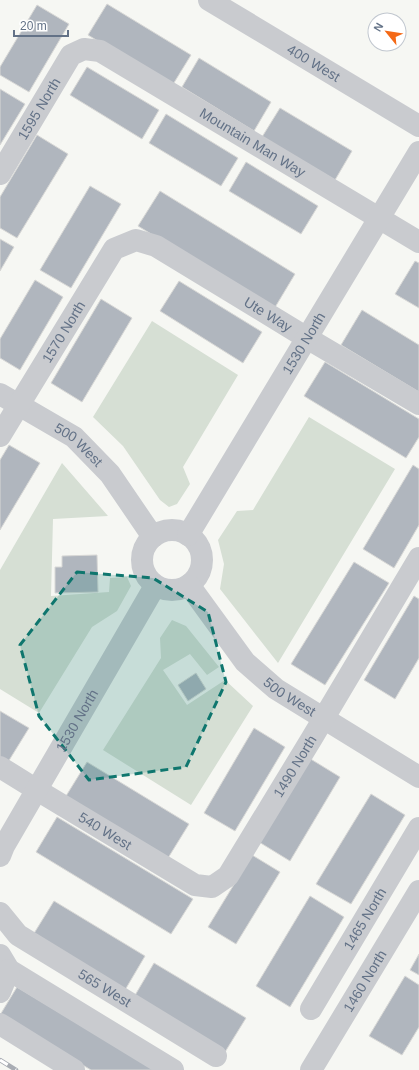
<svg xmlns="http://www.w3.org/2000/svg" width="419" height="1070" viewBox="0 0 419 1070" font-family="Arial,sans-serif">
  <rect width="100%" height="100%" fill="#f6f7f3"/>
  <g fill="#d6dfd4">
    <polygon points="152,321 238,375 183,467 190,484 177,504 169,507 160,500 123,446 93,417"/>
    <polygon points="309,417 395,469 278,663 220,589 224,564 218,540 237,511 253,510"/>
    <polygon points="62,463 108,516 53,519 51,596 109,592 110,578 127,577 131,586 117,611 92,627 39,713 0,689 0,570"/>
    <polygon points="172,620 186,626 219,667 207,675 190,654 163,670 187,705 225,680 253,706 191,805 103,750 161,658 160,638"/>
  </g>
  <g fill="#b0b6be" stroke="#d8d8d6">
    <polygon points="107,4 191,55 172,86 88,35"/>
    <polygon points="37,5 69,24 29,92 0,75 0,67"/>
    <polygon points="199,58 271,102 254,131 182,87"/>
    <polygon points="87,67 159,110 142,139 70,95"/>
    <polygon points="0,89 25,104 0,145"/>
    <polygon points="280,108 352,151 335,180 262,137"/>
    <polygon points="166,114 238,158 221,186 149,143"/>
    <polygon points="37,135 68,154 17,238 0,228 0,197"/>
    <polygon points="246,162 318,206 301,234 229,191"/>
    <polygon points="90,186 121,204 71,288 40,270"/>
    <polygon points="160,191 295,274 274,309 138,226"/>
    <polygon points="0,239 14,247 0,271"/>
    <polygon points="415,261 419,263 419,308 395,294"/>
    <polygon points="35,280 63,297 20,370 0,358 0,339"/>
    <polygon points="179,281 262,332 243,363 160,311"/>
    <polygon points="101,299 132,318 82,402 51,383"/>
    <polygon points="362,310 419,345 419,392 341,345"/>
    <polygon points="325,362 419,419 419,437 406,458 304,396"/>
    <polygon points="9,445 40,463 0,530 0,460"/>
    <polygon points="413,465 419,469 419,525 394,568 363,549"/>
    <polygon points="97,555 98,592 55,593 55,567 62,567 62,556"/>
    <polygon points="354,562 389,583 325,685 291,664"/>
    <polygon points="414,596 419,599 419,658 395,699 364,680"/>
    <polygon points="196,673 206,689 188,701 178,685"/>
    <polygon points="0,711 29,728 8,762 0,758"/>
    <polygon points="254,728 285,747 235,831 204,813"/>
    <polygon points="309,758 340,777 290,861 259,842"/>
    <polygon points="87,762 189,824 168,858 66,796"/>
    <polygon points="371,794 405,815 351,904 316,884"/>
    <polygon points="57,817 193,899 171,934 36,852"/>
    <polygon points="252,855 280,872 236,944 208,927"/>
    <polygon points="310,896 344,917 290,1007 256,986"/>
    <polygon points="54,901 145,956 125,990 33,935"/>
    <polygon points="419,954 419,975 410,970"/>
    <polygon points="154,963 246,1018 225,1052 134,997"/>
    <polygon points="405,976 419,985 419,1027 402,1055 369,1036"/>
    <polygon points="17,987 155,1070 91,1070 0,1015"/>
  </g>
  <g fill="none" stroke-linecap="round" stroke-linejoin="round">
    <g stroke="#c9cbcf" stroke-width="22">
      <path id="s1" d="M209 0 419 126"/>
      <path id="s2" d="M0 174 71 55 84 49 100 51 419 242"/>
      <path id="s3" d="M0 394 74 437 110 474 153 537"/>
      <path id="s4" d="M0 436 114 249 136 240 156 246 307 338 419 404"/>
      <circle cx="172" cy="560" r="30"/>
      <path id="s5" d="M188 535 419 152"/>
      <path id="s6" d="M189 585 245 662 276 689 419 777"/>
      <path id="s7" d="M0 767 37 790 195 885 212 887 228 876 312 738 419 558"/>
      <path id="s8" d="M0 856 4 846 155 586"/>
      <path id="s9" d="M0 913 18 935 216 1056"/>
      <polyline points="0,955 9,970 173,1070"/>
      <polyline points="0,992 9,970"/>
      <path id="s10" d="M311 1009 419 828"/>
      <polyline points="0,1024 74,1070"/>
      <path id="s11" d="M311 1070 419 891"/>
    </g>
    <defs>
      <polyline id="rail" points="0,1060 16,1070"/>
    </defs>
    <use href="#rail" stroke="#a8acb3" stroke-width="4.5"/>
    <use href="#rail" stroke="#fff" stroke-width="3" stroke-dasharray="9" stroke-linecap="butt"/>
  </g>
  <path fill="#0f766e" fill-opacity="0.2" stroke="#0f766e" stroke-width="3" stroke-dasharray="8 5" stroke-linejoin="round" d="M77 572 153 578 208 612 226 682 186 767 89 780 39 716 20 645Z"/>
  <g text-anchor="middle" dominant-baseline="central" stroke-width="4" stroke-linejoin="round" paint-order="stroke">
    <g font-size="14" fill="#637287" stroke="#fff">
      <text stroke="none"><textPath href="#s1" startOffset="122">400 West</textPath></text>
      <text stroke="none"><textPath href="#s2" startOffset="76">1595 North</textPath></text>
      <text stroke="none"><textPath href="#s2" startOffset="347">Mountain Man Way</textPath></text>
      <text stroke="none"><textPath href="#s4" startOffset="395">Ute Way</textPath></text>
      <text stroke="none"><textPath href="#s4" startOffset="122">1570 North</textPath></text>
      <text stroke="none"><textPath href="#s5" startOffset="224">1530 North</textPath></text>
      <text stroke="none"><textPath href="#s3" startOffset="94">500 West</textPath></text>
      <text stroke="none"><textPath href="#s6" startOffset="152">500 West</textPath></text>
      <text stroke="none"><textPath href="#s8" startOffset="156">1530 North</textPath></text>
      <text stroke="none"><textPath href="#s7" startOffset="393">1490 North</textPath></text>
      <text stroke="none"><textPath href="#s7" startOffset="123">540 West</textPath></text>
      <text stroke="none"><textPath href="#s10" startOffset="105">1465 North</textPath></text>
      <text stroke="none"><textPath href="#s11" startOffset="104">1460 North</textPath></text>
      <text stroke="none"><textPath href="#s9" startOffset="130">565 West</textPath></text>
    </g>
  </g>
  <g transform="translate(387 32) rotate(300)"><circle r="19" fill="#ffffff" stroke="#c1c7cf"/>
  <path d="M0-3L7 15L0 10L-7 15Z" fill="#f46916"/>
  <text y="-6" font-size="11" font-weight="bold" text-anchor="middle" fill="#637287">N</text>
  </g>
  <path d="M14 30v6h54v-6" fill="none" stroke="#637287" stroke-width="2"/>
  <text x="20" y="30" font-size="12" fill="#637287" stroke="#ffffff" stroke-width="3" paint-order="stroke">20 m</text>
</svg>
